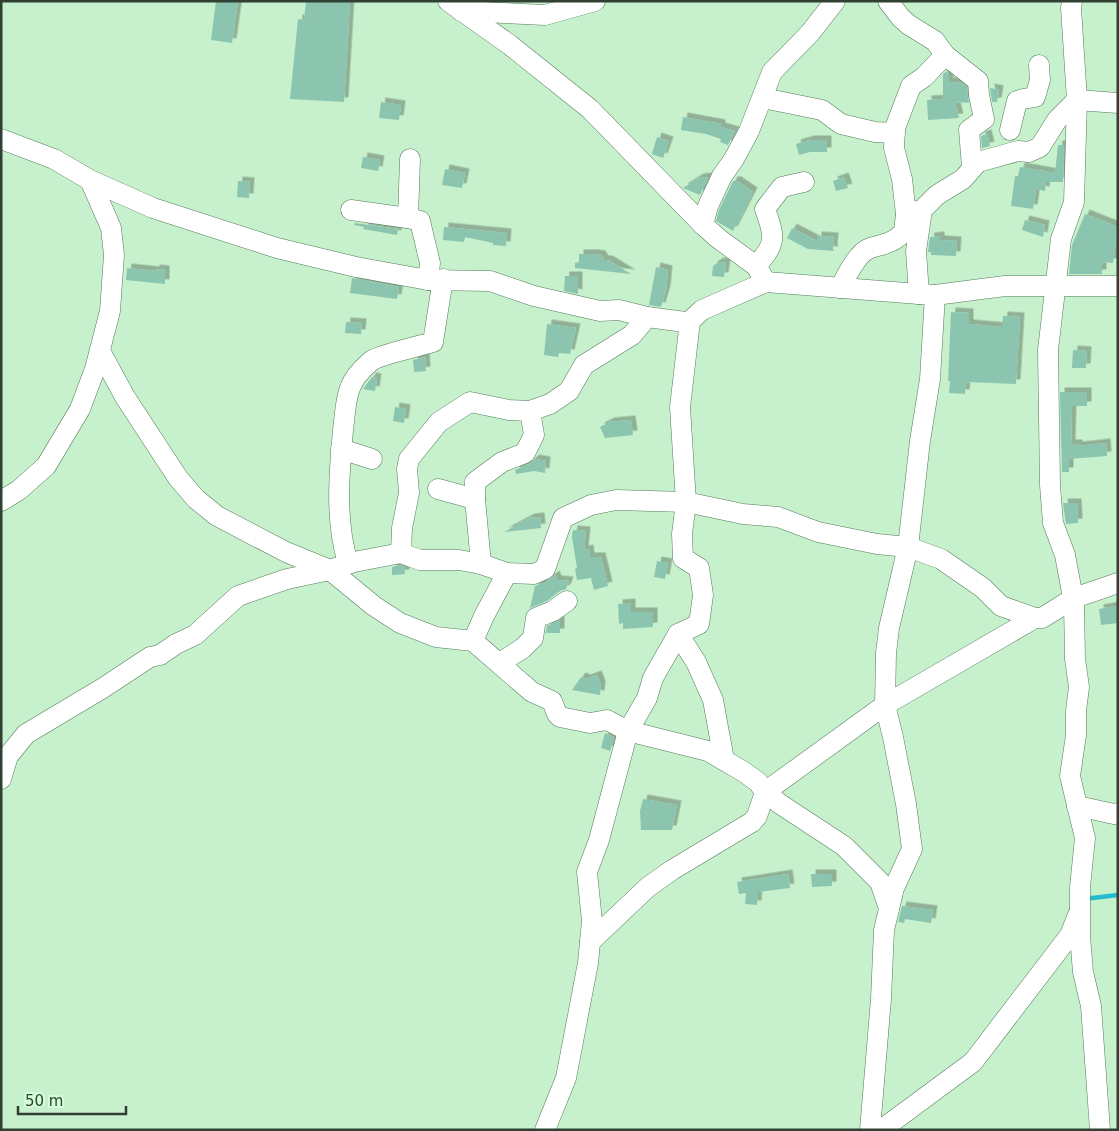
<svg xmlns="http://www.w3.org/2000/svg" width="1119" height="1131" viewBox="0 0 1119 1131" font-family="'DejaVu Sans',sans-serif">
  <defs>
    <filter id="shadow"><feDropShadow dx="4.5" dy="-4.5" stdDeviation="0" flood-color="#0004"/></filter>
  </defs>
  <rect width="100%" height="100%" fill="#c6f1cc"/>
  <g fill="none" stroke-linecap="round" stroke-linejoin="round">
    <polyline stroke="#24bcd0" stroke-width="4.5" points="1084,899 1118,895"/>
  </g>
  <g fill="#8cc5af" filter="url(#shadow)">
    <polygon points="216,1 238,1 232,43 211,40"/>
    <polygon points="306,1 350,2 344,102 290,99 298,19 304,20"/>
    <polygon points="947,71 949,82 962,83 967,87 969,103 955,102 959,118 928,120 927,100 943,99 943,74"/>
    <polygon points="990,88 999,90 997,102 992,102"/>
    <polygon points="381,102 401,105 399,120 379,118"/>
    <polygon points="683,117 721,124 721,127 735,131 728,145 720,142 721,139 706,134 681,130"/>
    <polygon points="987,134 990,146 982,148 981,136"/>
    <polygon points="657,137 669,141 663,158 652,154"/>
    <polygon points="810,140 827,140 827,152 810,152 799,155 796,144"/>
    <polygon points="1058,145 1064,145 1063,182 1046,182 1045,191 1036,189 1033,209 1011,206 1015,176 1018,176 1020,167 1055,173"/>
    <polygon points="363,157 380,160 378,171 361,168"/>
    <polygon points="445,169 465,173 462,188 442,185"/>
    <polygon points="708,177 700,195 683,188 699,178"/>
    <polygon points="844,177 848,188 836,191 833,181"/>
    <polygon points="238,181 250,182 249,198 237,197"/>
    <polygon points="733,181 737,181 753,192 733,231 716,221 719,210"/>
    <polygon points="1085,214 1118,227 1113,263 1102,262 1102,274 1069,274 1072,245"/>
    <polygon points="1025,220 1045,225 1043,237 1022,230"/>
    <polygon points="355,223 398,229 397,235 363,229 364,227 354,225"/>
    <polygon points="444,227 507,233 506,246 493,245 493,243 465,237 464,242 443,240"/>
    <polygon points="792,228 817,241 817,236 834,237 833,250 835,251 808,249 787,238"/>
    <polygon points="940,236 940,240 957,241 956,256 931,255 931,252 928,252 930,237"/>
    <polygon points="579,254 595,254 601,255 604,260 608,260 631,274 575,268 575,263 579,262"/>
    <polygon points="719,262 726,263 724,277 712,276 713,266"/>
    <polygon points="656,267 668,270 666,290 661,307 649,305"/>
    <polygon points="127,268 155,271 155,269 165,270 165,284 126,280"/>
    <polygon points="565,276 578,276 578,294 564,291"/>
    <polygon points="352,278 399,287 397,299 350,293"/>
    <polygon points="951,312 969,313 969,324 1002,327 1003,316 1020,317 1016,384 966,382 965,394 949,393 950,381 948,381"/>
    <polygon points="346,322 362,323 361,334 345,333"/>
    <polygon points="547,324 576,328 570,354 559,353 558,357 544,355"/>
    <polygon points="1073,350 1087,351 1086,368 1072,368"/>
    <polygon points="425,357 426,371 414,372 413,360"/>
    <polygon points="372,377 377,378 375,391 363,389"/>
    <polygon points="1060,392 1087,392 1087,406 1072,406 1071,444 1078,444 1078,446 1106,443 1107,456 1069,459 1069,472 1062,472"/>
    <polygon points="395,407 406,409 404,423 393,421"/>
    <polygon points="631,420 633,435 605,438 600,427 610,422"/>
    <polygon points="535,459 546,461 545,473 534,471 516,474 515,470 529,464"/>
    <polygon points="1063,503 1077,503 1078,523 1066,524"/>
    <polygon points="540,517 541,528 504,532 530,518"/>
    <polygon points="573,530 586,531 584,550 589,549 590,557 601,557 608,586 594,590 591,578 577,580 575,569 577,568 572,537"/>
    <polygon points="657,561 668,563 665,579 654,577"/>
    <polygon points="400,565 404,567 405,574 392,575 392,567"/>
    <polygon points="555,575 557,580 569,581 566,589 560,591 547,601 530,608 535,586 543,583 546,584 547,581"/>
    <polygon points="631,603 631,612 653,612 653,627 623,629 623,623 619,624 618,604"/>
    <polygon points="1115,606 1118,623 1101,625 1099,609"/>
    <polygon points="560,620 560,633 546,633 545,636 547,626"/>
    <polygon points="597,675 601,685 600,695 572,690 581,677 586,679"/>
    <polygon points="605,733 614,737 610,751 601,748"/>
    <polygon points="643,799 677,805 672,830 641,830 640,811"/>
    <polygon points="788,874 790,888 758,892 757,905 745,904 746,893 739,894 737,882"/>
    <polygon points="811,874 832,874 832,886 812,887"/>
    <polygon points="902,906 933,910 931,923 905,919 904,923 898,922"/>
  </g>
  <g fill="none" stroke-linecap="round" stroke-linejoin="round">
    <defs>
      <g id="minor">
        <polyline points="448,1 510,45 590,109 703,225 719,239 756,266 766,282 919,294 935,295 1005,286 1118,286"/>
        <polyline points="888,1 901,18 909,25 935,41 945,55 978,81 979,95 984,119 969,130 972,167"/>
        <polyline points="1072,1 1071,8 1077,100 1074,202 1061,239 1048,350 1050,485 1053,523 1065,555 1074,603 1075,659 1079,687 1076,711 1076,735 1070,776 1085,838 1080,887 1080,936 1083,972 1091,1006 1100,1130"/>
        <polyline points="461,11 545,15 595,1"/>
        <polyline points="763,98 822,110 841,124 875,132 895,133"/>
        <polyline points="1010,130 1017,101 1023,99 1035,97 1040,80 1039,65"/>
        <polyline points="1,139 54,159 90,180 153,208 277,248 356,267 428,280 490,281 534,296 600,311 619,310 647,317 685,322 690,321 702,310 766,282"/>
        <polyline points="410,159 408,218 420,221 430,263 428,280"/>
        <polyline points="351,210 408,218"/>
        <polyline points="906,214 902,179 894,148 895,128 911,86 924,77 945,55"/>
        <polyline points="703,225 708,206 722,176 734,159 749,131 772,72 810,33 835,1"/>
        <path d="M756 266C777 243 775 237 765 209L782 187 804 182"/>
        <path d="M840 288C846 277 856 255 868 249 874 246 881 246 887 243 894 241 899 237 904 232L906 214 918 211"/>
        <polyline points="919,294 916,251 922,210 937,195 963,179 978,162 1018,151 1029,152 1040,147 1057,120 1077,100 1118,103"/>
        <polyline points="100,351 125,397 178,478 196,499 217,516 286,552 330,570 374,606 400,623 436,637 473,641 532,692 552,701 557,714 560,717 590,723 607,720 628,731 708,751 744,772 758,782 765,792 780,804 844,846 880,882 889,908"/>
        <polyline points="341,449 372,459"/>
        <polyline points="438,489 475,499"/>
        <polyline points="1,501 19,490 46,466 80,409 95,369 110,311 114,255 111,228 90,180"/>
        <polyline points="401,553 402,528 409,493 407,469 409,459 439,422 470,402 509,410 530,411 550,404 569,391 584,365 632,335 647,317"/>
        <path d="M348 563C335 521 339 474 343 430 345 416 345 401 350 388 353 379 363 368 371 361 379 355 420 346 433 342L443 279"/>
        <polyline points="481,564 475,499 475,482 502,462 525,453 534,435 530,411"/>
        <polyline points="678,634 696,662 713,700 724,760"/>
        <polyline points="473,641 484,616 507,573"/>
        <polyline points="500,663 523,648 533,638 536,618 553,611 567,601"/>
        <polyline points="1,779 8,756 26,734 103,688 150,657 160,655 176,644 195,635 238,596 287,579 330,570 354,562 401,553 420,560 459,560 481,564 507,573 534,574 545,569 563,518 591,505 616,500 686,502 743,514 778,517 818,532 877,544 908,547 941,559 983,588 1001,606 1035,618 1042,618 1074,598 1118,583"/>
        <polyline points="1077,806 1114,814 1118,813"/>
        <polyline points="590,942 648,887 672,870 752,822 757,816 765,792 885,705 1035,618"/>
        <polyline points="545,1130 566,1078 588,963 592,921 587,872 599,840 628,731 647,698 653,678 678,634 699,624 703,595 699,568 683,558 682,534 686,502 680,407 690,321"/>
        <polyline points="870,1130 881,999 884,930 894,888 912,849 906,804 893,737 885,705 886,653 889,628 908,547 920,441 930,379 935,295"/>
        <polyline points="881,1130 973,1062 1070,935 1078,915"/>
      </g>
    </defs>
    <use href="#minor" stroke="#547b5a" stroke-width="21"/>
    <use href="#minor" stroke="#fff" stroke-width="20"/>
  </g>
  <rect width="1119" height="1131" fill="none" stroke="#304133" stroke-width="5"/>
  <path d="M18 1106v8h108v-8" fill="none" stroke="#304133" stroke-width="2.5"/>
  <text x="25" y="1106" font-size="15" fill="#304133" stroke="#d3fed9" stroke-width="4" paint-order="stroke">50 m</text>
</svg>
